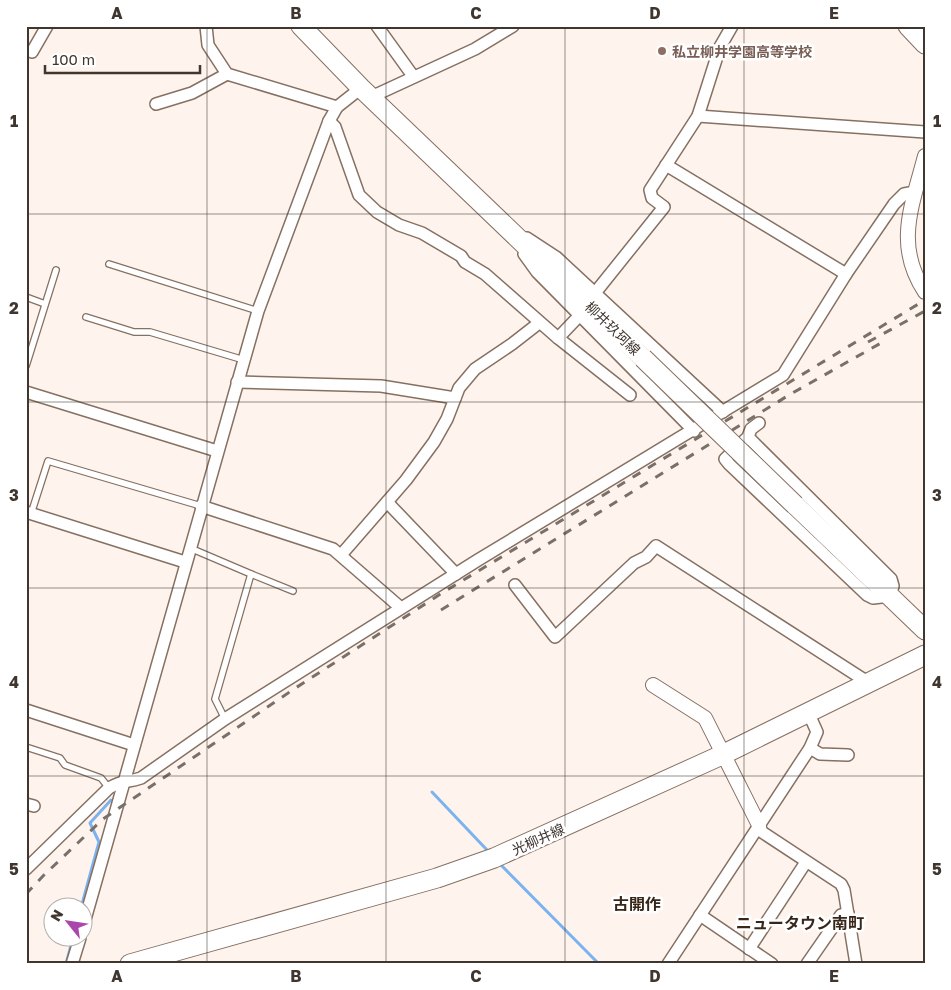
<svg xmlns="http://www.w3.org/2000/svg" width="951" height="990" viewBox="0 0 951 990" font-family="'Golos Text','Noto Sans JP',sans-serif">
  <rect width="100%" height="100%" fill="#fef4ed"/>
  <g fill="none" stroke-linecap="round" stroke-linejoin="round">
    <g stroke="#7bb2f0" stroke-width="3">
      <polyline points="432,792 487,850"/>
      <polyline points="500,864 599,964"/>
      <polyline points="81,908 99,842 90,823 111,800"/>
      <polyline points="66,964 73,938"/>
    </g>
    <defs>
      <g id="service">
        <polyline points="109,264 258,311"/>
        <polyline points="26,297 45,304"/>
        <polyline points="86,317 134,332 150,332 244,360"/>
        <polyline points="26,366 56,270"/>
        <polyline points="31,514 48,461 201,506"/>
        <polyline points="190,548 251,574"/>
        <polyline points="225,719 215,699 251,574 293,591"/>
        <polyline points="26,747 60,758 65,765 101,778 109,788"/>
      </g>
      <g id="minor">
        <polyline points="206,26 208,45 227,74 337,107"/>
        <polyline points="377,26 413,76"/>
        <polyline points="32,52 47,26"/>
        <polyline points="371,97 475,49 513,26"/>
        <polyline points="156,104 192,93 227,74"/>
        <polyline points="698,116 925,132"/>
        <polyline points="329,121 335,127 359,195 377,212 399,225 422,233 461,256 465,262 485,274 558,338 580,315"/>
        <polyline points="666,165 846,274"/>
        <polyline points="527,238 556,257 723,412"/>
        <polyline points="524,254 537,272 694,431"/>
        <polyline points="595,293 664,207 652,198 650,190 698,116 720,47 732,26"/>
        <polyline points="558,338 630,395"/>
        <polyline points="237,382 381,386 455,398"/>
        <polyline points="26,392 217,451"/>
        <polyline points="748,437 725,459 729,464 867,595 873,598 890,596 893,586 891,579 748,437 751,429 759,423"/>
        <polyline points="387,502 456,574"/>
        <polyline points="201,506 333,549 401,608"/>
        <polyline points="26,512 185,562"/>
        <polyline points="341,555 406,480 434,442 447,419 459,388 475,369 512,344 539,323"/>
        <polyline points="515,585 555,637 634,563 646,557 656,546 869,683"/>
        <polyline points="26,710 134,745"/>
        <polyline points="810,748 820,754 848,755"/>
        <polyline points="26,804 34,806"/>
        <polyline points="759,825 762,832 841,884 844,890 856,964"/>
        <path d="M26 869 109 788C124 779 127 783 141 778L225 719 478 560 783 375 846 274 894 204 904 194 915 192"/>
        <polyline points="700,915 772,964"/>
        <polyline points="82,930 258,311 329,121 337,107 361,88"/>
        <polyline points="749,949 806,862"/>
        <polyline points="72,964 80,938"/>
        <polyline points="668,964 810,748 817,732 808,712"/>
        <polyline points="807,964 841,915 848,913"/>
      </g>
      <g id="tertiary">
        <path d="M925 156C912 206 894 245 925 292"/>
        <polyline points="653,685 705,718 759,825"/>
      </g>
      <g id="primary">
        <polyline points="301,26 361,88 643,358"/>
        <polyline points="908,26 925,44"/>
        <polyline points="795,505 925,630"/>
        <polyline points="130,964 437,878 494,858 724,754 925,655"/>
      </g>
    </defs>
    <use href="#service" stroke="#867062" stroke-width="8"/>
    <use href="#minor" stroke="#867062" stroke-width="14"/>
    <use href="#tertiary" stroke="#867062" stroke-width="16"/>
    <use href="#primary" stroke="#867062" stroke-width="21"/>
    <use href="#service" stroke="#fff" stroke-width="5.5"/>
    <use href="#minor" stroke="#fff" stroke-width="11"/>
    <use href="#tertiary" stroke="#fff" stroke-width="14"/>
    <use href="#primary" stroke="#fff" stroke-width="19"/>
    <g stroke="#7a706a" stroke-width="3" stroke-dasharray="9 9" stroke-linecap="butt">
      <polyline points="868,342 925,311"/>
      <polyline points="441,610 789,395 881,343"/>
      <polyline points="26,894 43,876 103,819 294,689 442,593 925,300"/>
    </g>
    <defs>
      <polyline id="primary-bridge" points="643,358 795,505"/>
    </defs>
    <use href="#primary-bridge" stroke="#867062" stroke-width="21" stroke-linecap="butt"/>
    <use href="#primary-bridge" stroke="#fff" stroke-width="19"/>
  </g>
  <path fill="none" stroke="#403630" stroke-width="1" stroke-opacity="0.55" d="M207 26V964M386 26V964M565 26V964M744 26V964M26 214H925M26 402H925M26 588H925M26 776H925"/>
  <circle fill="#8d6e63" stroke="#fff" stroke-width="2" cx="662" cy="51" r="5"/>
  <g text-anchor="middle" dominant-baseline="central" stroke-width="5" stroke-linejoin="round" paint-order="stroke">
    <g font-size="14" font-weight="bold" fill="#785e54" stroke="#fff" text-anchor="start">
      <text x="672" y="51">私立柳井学園高等学校</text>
    </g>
    <g font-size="14" fill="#403630" stroke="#fff">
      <text transform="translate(613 328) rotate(44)">柳井玖珂線</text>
      <text transform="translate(538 839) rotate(-24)">光柳井線</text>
    </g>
    <g font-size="16" font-weight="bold" fill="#382619" stroke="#fff">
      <text x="637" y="904">古開作</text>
      <text x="800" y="923">ニュータウン南町</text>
    </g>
  </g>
  <rect width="951" height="990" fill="none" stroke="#ffffff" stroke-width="55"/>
  <g transform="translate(68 922) rotate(300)"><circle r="24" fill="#ffffff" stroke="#b3afac"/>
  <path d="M0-4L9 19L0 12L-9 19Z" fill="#aa47ad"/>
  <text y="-8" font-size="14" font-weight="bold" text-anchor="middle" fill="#403630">N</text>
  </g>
  <path d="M45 65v8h155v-8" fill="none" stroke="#403630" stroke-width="2.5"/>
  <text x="52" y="65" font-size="15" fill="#403630" stroke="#ffffff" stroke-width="4" paint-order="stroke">100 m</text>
  <rect x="28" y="28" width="896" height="934" fill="none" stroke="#403630" stroke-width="2"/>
  <g font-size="16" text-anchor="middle" font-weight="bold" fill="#403630">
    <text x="117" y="19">A</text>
    <text x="296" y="19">B</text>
    <text x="476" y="19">C</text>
    <text x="655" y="19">D</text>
    <text x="834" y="19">E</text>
    <text x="14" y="127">1</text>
    <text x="937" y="127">1</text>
    <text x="14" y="314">2</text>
    <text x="937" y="314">2</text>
    <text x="14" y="501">3</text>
    <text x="937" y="501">3</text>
    <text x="14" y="688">4</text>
    <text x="937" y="688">4</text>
    <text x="14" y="875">5</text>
    <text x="937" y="875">5</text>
    <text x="117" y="982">A</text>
    <text x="296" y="982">B</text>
    <text x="476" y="982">C</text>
    <text x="655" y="982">D</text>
    <text x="834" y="982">E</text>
  </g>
</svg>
